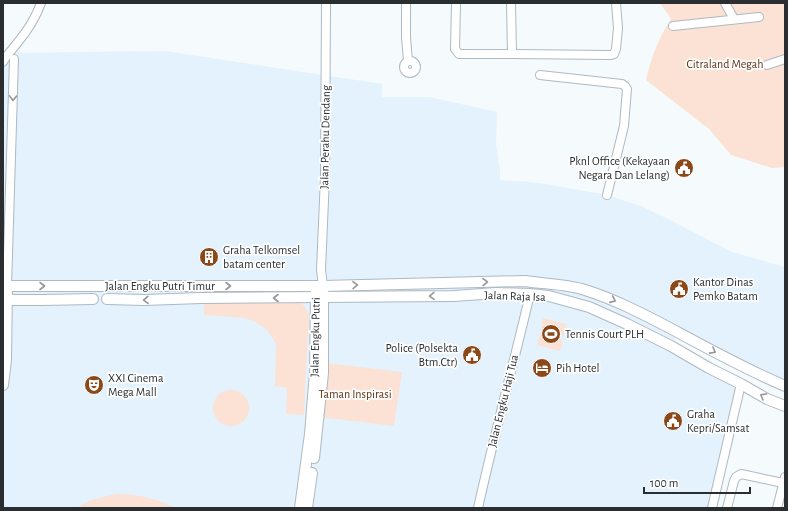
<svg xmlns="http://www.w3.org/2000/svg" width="788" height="511" viewBox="0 0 788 511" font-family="'Alegreya Sans',sans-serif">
  <rect width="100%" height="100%" fill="#f5fafd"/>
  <polygon fill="#e4f2fd" points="165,51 382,84 382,97 429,97 497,112 496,144 500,172 500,180 541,183 607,195 641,206 668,219 732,252 785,267 785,386 678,333 671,346 741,384 712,508 3,508 3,53"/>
  <g fill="#fbe2d4">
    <path d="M660 3H785V167L772 168 731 155 709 129 646 80C651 58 659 37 671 19Z"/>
    <path d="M204 300H297C303 304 306 307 309 315L304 415 286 414 287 388 275 386 276 344 267 330 256 322 245 318 204 315Z"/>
    <polygon points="543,318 566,324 564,335 541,329"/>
    <polygon points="540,334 563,340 560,351 537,345"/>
    <polygon points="325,363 402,372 394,426 320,417"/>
    <circle cx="231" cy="408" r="18"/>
    <path d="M118 494C140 494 156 499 176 508H76C89 500 103 496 118 494Z"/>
  </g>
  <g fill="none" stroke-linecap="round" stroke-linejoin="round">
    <defs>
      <g id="minor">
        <polyline points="406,3 406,37 408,61"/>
        <polyline points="456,3 455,49 459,54 512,54 611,55 614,54 616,49 618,28 616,3"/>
        <polyline points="511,3 512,54"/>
        <polyline points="725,3 734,19"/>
        <polyline points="673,26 759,17"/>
        <circle cx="410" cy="67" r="6"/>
        <path d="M3 62C7 54 13 49 18 42 28 30 36 17 41 3"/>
        <polyline points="767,65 785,59"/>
        <polyline points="540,75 622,84 625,86 627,89 624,126 607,195"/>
        <polyline points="7,286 14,59"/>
        <polyline points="323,286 321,270 325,177 326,3"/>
        <path d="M478 508C494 436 513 366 530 294"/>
        <polyline points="712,508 741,384"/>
        <polyline points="727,508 734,481 736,477 741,474 783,483"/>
        <polyline points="777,508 785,477"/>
      </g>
      <g id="major">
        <path d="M3 286H323L525 281C544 284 567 284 585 290 614 299 641 313 668 327 707 348 745 369 785 386"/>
        <polyline points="107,299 144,300 201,298 454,296 496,293 530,294 549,296 589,307 627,324 671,346 709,368 741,384 767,399 785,406"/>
        <polyline points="3,300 42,300 93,299"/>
        <polyline points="3,385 6,360 7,286"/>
        <polyline points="314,458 323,373 323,292"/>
        <polyline points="300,508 310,434 315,372 316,291"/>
        <polyline points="307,508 312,473"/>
      </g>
    </defs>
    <use href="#minor" stroke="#aeb9c1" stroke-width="10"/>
    <use href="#major" stroke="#aeb9c1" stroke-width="12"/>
    <use href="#minor" stroke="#fff" stroke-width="8"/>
    <use href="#major" stroke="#fff" stroke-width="10"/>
  </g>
  <defs><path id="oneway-chevron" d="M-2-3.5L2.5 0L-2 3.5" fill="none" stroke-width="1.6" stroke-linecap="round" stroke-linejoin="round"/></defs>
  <g stroke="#949698">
    <use href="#oneway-chevron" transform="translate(13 98) rotate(92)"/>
    <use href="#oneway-chevron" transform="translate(485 282) rotate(-1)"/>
    <use href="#oneway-chevron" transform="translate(355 285) rotate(-1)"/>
    <use href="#oneway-chevron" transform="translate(42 286)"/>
    <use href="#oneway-chevron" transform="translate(228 286)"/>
    <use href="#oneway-chevron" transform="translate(432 296) rotate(179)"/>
    <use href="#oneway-chevron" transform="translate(276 298) rotate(180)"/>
    <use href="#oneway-chevron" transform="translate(146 300) rotate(177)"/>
    <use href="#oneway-chevron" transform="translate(613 300) rotate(24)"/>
    <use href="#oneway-chevron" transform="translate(713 351) rotate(28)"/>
    <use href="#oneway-chevron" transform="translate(763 396) rotate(-150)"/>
  </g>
  <defs>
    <symbol id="civic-disc" viewBox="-11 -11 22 22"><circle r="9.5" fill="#8b4819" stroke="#fff"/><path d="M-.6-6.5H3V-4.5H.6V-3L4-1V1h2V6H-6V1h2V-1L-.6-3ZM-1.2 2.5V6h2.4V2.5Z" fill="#fff"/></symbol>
    <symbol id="building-disc" viewBox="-11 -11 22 22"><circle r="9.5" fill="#8b4819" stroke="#fff"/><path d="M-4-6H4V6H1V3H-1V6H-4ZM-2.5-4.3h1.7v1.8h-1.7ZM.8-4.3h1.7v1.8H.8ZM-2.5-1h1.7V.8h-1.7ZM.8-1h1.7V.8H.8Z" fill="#fff"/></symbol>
    <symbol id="stadium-disc" viewBox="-11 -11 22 22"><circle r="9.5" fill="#8b4819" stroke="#fff"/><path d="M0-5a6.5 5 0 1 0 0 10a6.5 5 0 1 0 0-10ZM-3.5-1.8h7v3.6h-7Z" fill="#fff"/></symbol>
    <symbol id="hotel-disc" viewBox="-11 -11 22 22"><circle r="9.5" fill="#8b4819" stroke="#fff"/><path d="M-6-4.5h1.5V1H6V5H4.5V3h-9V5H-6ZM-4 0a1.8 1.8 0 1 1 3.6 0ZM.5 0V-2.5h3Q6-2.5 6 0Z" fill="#fff"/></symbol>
    <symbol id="theatre-disc" viewBox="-11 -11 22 22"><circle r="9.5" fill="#8b4819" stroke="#fff"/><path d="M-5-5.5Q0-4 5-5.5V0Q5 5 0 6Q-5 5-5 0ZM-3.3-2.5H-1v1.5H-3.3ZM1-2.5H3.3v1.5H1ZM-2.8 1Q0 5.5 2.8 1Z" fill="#fff"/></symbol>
  </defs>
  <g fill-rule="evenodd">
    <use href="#civic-disc" x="673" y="157" width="22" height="22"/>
    <use href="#building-disc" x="198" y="246" width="22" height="22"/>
    <use href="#civic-disc" x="668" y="278" width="22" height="22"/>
    <use href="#stadium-disc" x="540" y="323" width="22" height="22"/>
    <use href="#civic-disc" x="461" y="344" width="22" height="22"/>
    <use href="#hotel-disc" x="531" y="357" width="22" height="22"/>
    <use href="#theatre-disc" x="83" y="374" width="22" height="22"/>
    <use href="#civic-disc" x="662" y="410" width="22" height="22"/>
  </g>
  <g text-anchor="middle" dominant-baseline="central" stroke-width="3.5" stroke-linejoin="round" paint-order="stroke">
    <g font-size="12" fill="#603213" stroke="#fff">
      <text x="725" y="64">Citraland Megah</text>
      <text x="355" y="394">Taman Inspirasi</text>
    </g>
    <g font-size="12" fill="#2a2e31" stroke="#fff">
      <text transform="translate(325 137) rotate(-89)">Jalan Perahu Dendang</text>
      <text x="160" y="286">Jalan Engku Putri Timur</text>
      <text transform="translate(515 296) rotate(2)">Jalan Raja Isa</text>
      <text transform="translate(315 337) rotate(-89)">Jalan Engku Putri</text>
      <text transform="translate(503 401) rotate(-76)">Jalan Engku Haji Tua</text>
    </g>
    <g font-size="12" fill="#2a2e31" stroke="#fff" text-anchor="start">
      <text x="670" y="161" text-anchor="end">Pknl Office (Kekayaan<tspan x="670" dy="14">Negara Dan Lelang)</tspan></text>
      <text x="223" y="250">Graha Telkomsel<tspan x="223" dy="14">batam center</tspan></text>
      <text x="693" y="282">Kantor Dinas<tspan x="693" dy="14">Pemko Batam</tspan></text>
      <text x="565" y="334">Tennis Court PLH</text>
      <text x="458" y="348" text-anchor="end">Police (Polsekta<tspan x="458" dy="14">Btm.Ctr)</tspan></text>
      <text x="556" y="368">Pih Hotel</text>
      <text x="108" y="378">XXI Cinema<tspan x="108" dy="14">Mega Mall</tspan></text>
      <text x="687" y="414">Graha<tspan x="687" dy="14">Kepri/Samsat</tspan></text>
    </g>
  </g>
  <rect width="788" height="511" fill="none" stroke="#2a2e31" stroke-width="8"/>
  <path d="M644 487v6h106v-6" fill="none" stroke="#2a2e31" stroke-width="2"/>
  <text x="650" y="487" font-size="12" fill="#2a2e31" stroke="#ffffff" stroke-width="3" paint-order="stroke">100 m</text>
</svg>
